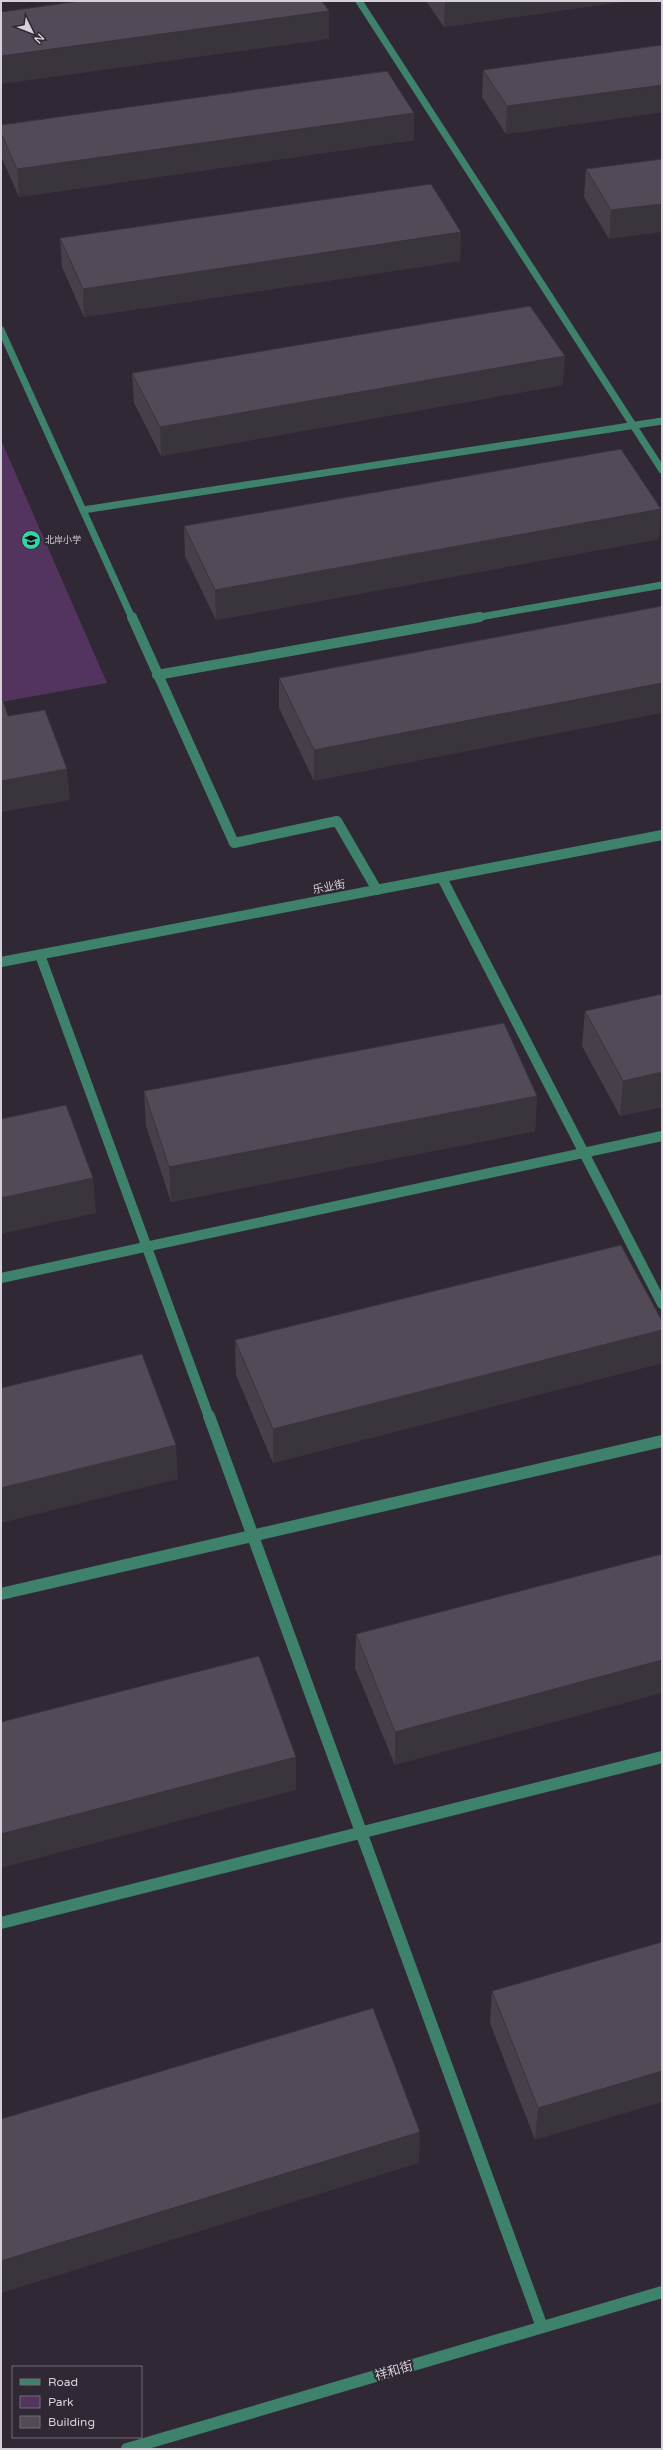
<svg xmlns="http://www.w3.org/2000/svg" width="663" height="2450" viewBox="0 0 663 2450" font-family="'Varela Round','Noto Sans SC',sans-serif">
  <rect width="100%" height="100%" fill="#312835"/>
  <polygon fill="#52345f" points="1,440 107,683 1,702"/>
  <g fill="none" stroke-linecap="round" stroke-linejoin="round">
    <g stroke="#3e826b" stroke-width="7">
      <polyline points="359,1 662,470"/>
      <polyline points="1,330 132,618"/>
      <polyline points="83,510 662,421"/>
      <polyline points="474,618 662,585"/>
    </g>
    <g stroke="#3e826b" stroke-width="10">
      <polyline points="132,617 234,843 337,821 377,890"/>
      <polyline points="157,675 480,617"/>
      <polyline points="442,878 662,1304"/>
      <polyline points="40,955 209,1417"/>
      <polyline points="1,962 662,835"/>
      <polyline points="1,1278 662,1136"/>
    </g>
    <g stroke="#3e826b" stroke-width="12">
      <polyline points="209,1416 542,2327"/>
      <polyline points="1,1594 662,1441"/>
      <polyline points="1,1923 662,1757"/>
      <polyline points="127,2449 662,2292"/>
    </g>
  </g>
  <g fill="#47404b">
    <polygon points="426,1 628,1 444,27"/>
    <polygon points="662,45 662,112 506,134 482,97 483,70"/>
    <polygon points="414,113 414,140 19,197 1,156 1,125"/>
    <polygon points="662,159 609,239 584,197 586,169"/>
    <polygon points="60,238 460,261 84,317 62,267"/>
    <polygon points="132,373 563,385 161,456 134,403"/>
    <polygon points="184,526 659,539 216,620 185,556"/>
    <polygon points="662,606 314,781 279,708 279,678"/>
    <polygon points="662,994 662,1107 620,1116 582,1046 585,1011"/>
    <polygon points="144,1091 537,1096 535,1131 171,1202 146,1126"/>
    <polygon points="662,1321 662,1363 273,1463 236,1375 235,1340"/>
    <polygon points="662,1554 395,1765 355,1668 356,1634"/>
    <polygon points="662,1942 535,2140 490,2023 492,1991"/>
  </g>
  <g fill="#3a343d">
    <polygon points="445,1 628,1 444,27"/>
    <polygon points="329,11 329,39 1,84 1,56"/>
    <polygon points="662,85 662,112 506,134 507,106"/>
    <polygon points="414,113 414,140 19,197 17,169"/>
    <polygon points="662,204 662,232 609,239 611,210"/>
    <polygon points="461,232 460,261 84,317 83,289"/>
    <polygon points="565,356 563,385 161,456 160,427"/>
    <polygon points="661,509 659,539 216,620 215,590"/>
    <polygon points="662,683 662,713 314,781 314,750"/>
    <polygon points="67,769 70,800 1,812 1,781"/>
    <polygon points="662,1072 662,1107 620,1116 623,1081"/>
    <polygon points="537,1096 535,1131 171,1202 169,1167"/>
    <polygon points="93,1178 96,1213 1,1234 1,1198"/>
    <polygon points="662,1330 662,1363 273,1463 273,1429"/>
    <polygon points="176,1445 178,1479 1,1523 1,1488"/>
    <polygon points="662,1660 662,1693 395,1765 395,1732"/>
    <polygon points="296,1757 296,1790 1,1868 1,1834"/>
    <polygon points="662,2071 662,2102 535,2140 538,2108"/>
    <polygon points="420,2132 419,2163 1,2293 1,2261"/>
  </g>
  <g fill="#534a57" stroke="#3a343d">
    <polygon points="80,1 322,1 329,11 1,56 1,12"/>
    <polygon points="662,45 662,85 507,106 483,70"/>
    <polygon points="387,71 414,113 17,169 1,133 1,125"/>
    <polygon points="662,159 662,204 611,210 586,169"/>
    <polygon points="431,184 461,232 83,289 60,238"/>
    <polygon points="530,306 565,356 160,427 132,373"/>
    <polygon points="621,449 661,509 215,590 184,526"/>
    <polygon points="662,606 662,683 314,750 279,678"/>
    <polygon points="1,697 2,697 8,716 45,710 67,769 1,781"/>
    <polygon points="662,994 662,1072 623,1081 585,1011"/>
    <polygon points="504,1023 537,1096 169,1167 144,1091"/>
    <polygon points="66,1105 93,1178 1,1198 1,1119"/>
    <polygon points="621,1245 662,1321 662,1330 273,1429 235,1340"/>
    <polygon points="142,1354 176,1445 1,1488 1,1388"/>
    <polygon points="662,1554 662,1660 395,1732 356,1634"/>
    <polygon points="259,1656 296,1757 1,1834 1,1722"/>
    <polygon points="662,1942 662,2071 538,2108 492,1991"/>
    <polygon points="373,2008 420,2132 1,2261 1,2119"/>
  </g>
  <defs>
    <symbol id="school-disc" viewBox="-11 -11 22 22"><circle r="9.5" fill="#35d4a7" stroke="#312835"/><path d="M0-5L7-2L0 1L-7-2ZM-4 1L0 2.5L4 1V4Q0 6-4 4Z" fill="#111"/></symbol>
  </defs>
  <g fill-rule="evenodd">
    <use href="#school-disc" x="20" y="529" width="22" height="22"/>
  </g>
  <g text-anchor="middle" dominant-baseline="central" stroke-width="4" stroke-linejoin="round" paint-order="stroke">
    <g font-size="9" fill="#d6d1d8" stroke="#312835" text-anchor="start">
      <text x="45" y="540">北岸小学</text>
    </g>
    <g font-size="11" fill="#d6d1d8" stroke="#312835">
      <text transform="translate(329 887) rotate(-11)">乐业街</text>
    </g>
    <g font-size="13" fill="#d6d1d8" stroke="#312835">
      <text transform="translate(394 2371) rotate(-16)">祥和街</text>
    </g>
  </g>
  <rect width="663" height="2450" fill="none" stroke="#d6d1d8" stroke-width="4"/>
  <rect x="12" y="2366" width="130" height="72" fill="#312835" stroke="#736c76"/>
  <rect x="20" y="2379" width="20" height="6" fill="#3e826b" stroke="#736c76"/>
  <text x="48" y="2386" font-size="12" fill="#d6d1d8">Road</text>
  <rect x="20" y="2396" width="20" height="12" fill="#52345f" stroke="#736c76"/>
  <text x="48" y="2406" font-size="12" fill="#d6d1d8">Park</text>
  <rect x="20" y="2416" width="20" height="12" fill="#534a57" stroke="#736c76"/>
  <text x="48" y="2426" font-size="12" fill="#d6d1d8">Building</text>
  <g transform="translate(32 32) rotate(133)" stroke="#312835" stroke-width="3" paint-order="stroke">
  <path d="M0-3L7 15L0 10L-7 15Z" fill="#d6d1d8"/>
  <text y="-6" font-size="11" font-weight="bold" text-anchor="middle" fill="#d6d1d8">N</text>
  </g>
</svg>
